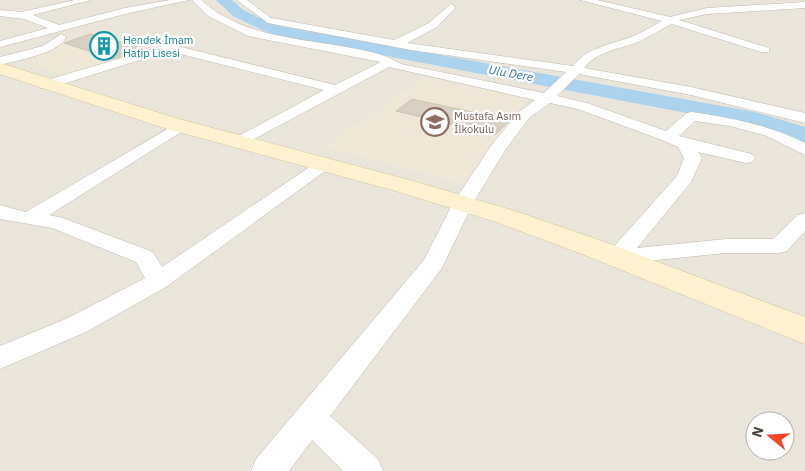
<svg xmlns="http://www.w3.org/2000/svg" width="805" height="471" viewBox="0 0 805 471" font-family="'IBM Plex Sans',sans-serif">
  <rect width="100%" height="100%" fill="#f5f3ec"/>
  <path fill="#e9e5da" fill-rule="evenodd" d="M0 0H805V471H0ZM755 421H785V451H755Z"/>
  <g fill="#eee7d7">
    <polygon points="93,33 153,48 64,76 13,57"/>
    <polygon points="427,75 529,97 463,184 324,147"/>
  </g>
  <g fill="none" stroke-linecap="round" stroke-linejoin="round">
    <polygon fill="#acd3ee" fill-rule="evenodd" points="216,0 232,0 243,10 275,25 755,112 805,127 805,143 750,125 271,34 233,16"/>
  </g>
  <g fill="#d7cfc2" stroke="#d1c7b5">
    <polygon points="90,34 146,49 113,59 64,43"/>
    <polygon points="412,99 510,120 495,135 396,111"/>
  </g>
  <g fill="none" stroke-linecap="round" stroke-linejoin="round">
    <defs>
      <g id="street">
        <polygon points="75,0 91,0 33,15 59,25 125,8 170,0 189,0 125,14 0,47 0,41 48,28 24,19 0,16 0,10 21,12"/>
        <path d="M192 0H201C241 36 296 38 346 47 368 51 382 53 401 64L544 93 566 72 411 50 268 23 237 0H247L271 18 394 40 429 23 451 4 456 7 437 27 407 43 573 66C588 47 610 45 631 37 642 33 652 26 662 21L580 0H597L670 17 707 8 805 2V8L707 14 679 20 769 48V52H761L672 24C661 29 651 36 640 41 622 49 598 50 584 68L691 87 805 113V123L691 95 579 74 557 96 587 103 666 131 687 113 692 112C732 118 769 125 805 143V155L767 136 730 126 695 121 679 136 752 154 755 158 752 162 746 163 698 152 702 158 691 182 637 248 726 239H773L798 215 805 213V231L787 251 779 253H726L617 264 609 262 606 257 609 252 677 176 684 158 678 147 662 140 578 109 550 103 530 117 506 149 473 203 442 268 330 416 378 459 383 471H343L312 440 289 471H251L256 459 424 260 453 203 493 143 520 111 535 100 389 67 239 147 233 145 231 142 233 139 324 90 169 51 50 88H40L38 85 40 82 169 44 335 85 381 62 248 36 208 16Z"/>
        <path d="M61 34 66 37C59 54 17 60 0 65V57L43 46Z"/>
        <polygon points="181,121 186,123 189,126 186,129 49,215 63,218 153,252 162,267 317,162 329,162 332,166 166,287 86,332 0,369 0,346 68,318 145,278 136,262 52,228 0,219 0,205 26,212"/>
      </g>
      <polygon id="secondary" points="0,63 179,119 413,181 515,211 602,241 805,317 805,344 582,254 496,222 396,191 164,128 0,74"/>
    </defs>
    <use href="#street" stroke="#c1baaf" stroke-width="1"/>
    <use href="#secondary" stroke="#d3c69e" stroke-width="1"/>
    <use href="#street" fill="#fff" fill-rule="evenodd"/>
    <use href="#secondary" fill="#fdf2cf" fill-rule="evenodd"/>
  </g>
  <defs>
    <symbol id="building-ring" viewBox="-11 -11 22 22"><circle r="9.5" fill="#fff" stroke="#0f9aa8" stroke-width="1.5"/><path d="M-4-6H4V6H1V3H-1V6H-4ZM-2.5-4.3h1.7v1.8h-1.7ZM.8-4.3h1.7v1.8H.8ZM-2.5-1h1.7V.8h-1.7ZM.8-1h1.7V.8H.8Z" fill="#0f9aa8"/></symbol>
    <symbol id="school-ring" viewBox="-11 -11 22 22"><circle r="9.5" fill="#fff" stroke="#8d6e63" stroke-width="1.5"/><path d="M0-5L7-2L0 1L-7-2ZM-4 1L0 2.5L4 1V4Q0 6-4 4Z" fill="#8d6e63"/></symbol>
  </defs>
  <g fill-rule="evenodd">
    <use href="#building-ring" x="88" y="30" width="32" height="32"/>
    <use href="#school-ring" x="419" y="106" width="32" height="32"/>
  </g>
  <g text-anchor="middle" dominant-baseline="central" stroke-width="4.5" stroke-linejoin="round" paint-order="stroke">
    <g font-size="11" fill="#0d838f" stroke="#fff" text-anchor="start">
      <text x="123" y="40">Hendek İmam<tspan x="123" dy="13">Hatip Lisesi</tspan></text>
    </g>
    <g font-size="11" fill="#785e54" stroke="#fff" text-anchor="start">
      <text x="454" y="116">Mustafa Asım<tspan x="454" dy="13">İlkokulu</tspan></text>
    </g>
    <g font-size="12" font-style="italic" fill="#3478ab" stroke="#fff">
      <text transform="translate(511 73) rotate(10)">Ulu Dere</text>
    </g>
  </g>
  <g transform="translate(770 436) rotate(288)"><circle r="24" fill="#ffffff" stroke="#b7b4b0"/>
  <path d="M0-4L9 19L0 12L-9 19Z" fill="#f14727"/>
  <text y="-8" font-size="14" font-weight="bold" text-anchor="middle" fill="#4a443a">N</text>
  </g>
</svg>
